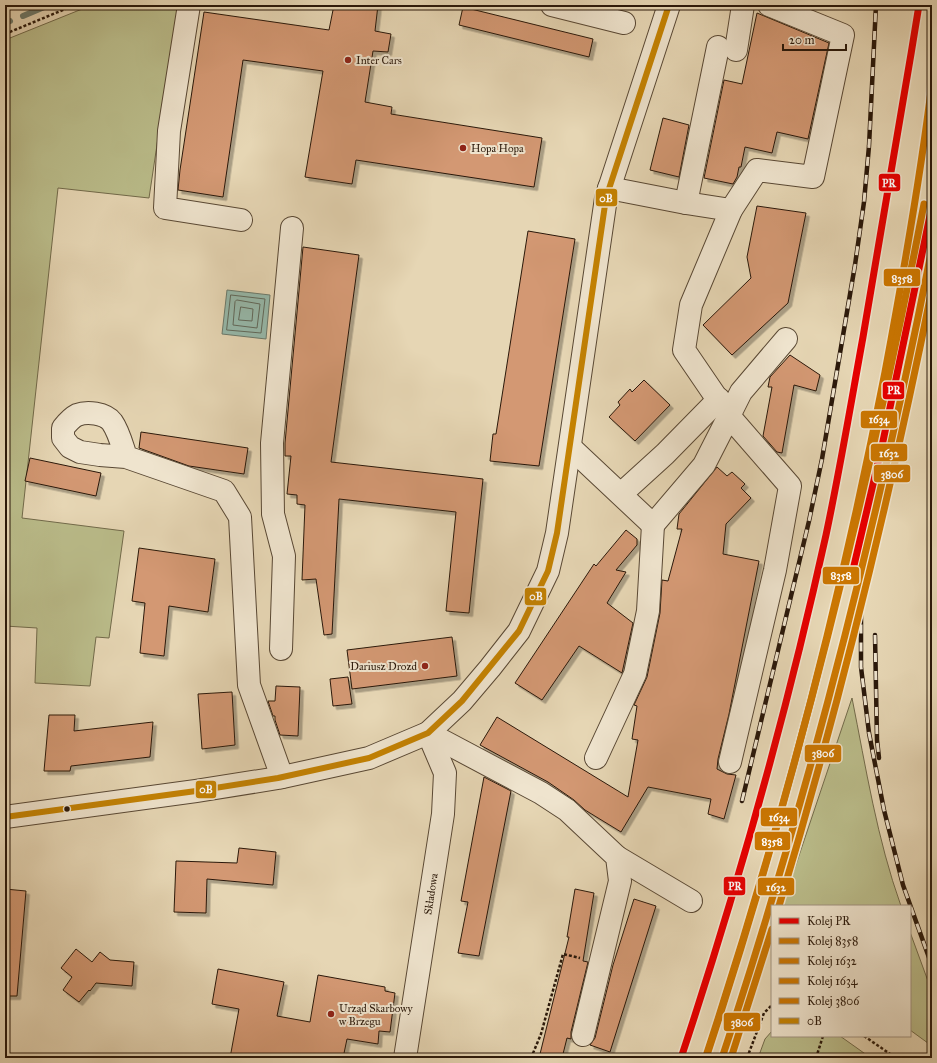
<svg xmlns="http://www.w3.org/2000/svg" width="937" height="1063" viewBox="0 0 937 1063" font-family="'IM FELL Great Primer',serif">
  <defs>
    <filter id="shadow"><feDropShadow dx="3.5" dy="3.5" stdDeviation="0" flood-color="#0004"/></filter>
  </defs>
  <rect width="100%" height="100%" fill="#e6d6b4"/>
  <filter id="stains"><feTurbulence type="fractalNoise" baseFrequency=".005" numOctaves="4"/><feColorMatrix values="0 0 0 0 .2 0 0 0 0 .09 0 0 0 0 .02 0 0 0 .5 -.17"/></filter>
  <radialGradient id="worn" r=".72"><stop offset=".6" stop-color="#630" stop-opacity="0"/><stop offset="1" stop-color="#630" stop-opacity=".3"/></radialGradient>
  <g fill="#babc8a" stroke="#726a4a">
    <polygon points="92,5 178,5 149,198 58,188 22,518 124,531 109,638 96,637 90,686 35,683 37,628 5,626 5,40"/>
    <path d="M852 698C866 768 877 839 901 906H782Z"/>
    <polygon points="910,932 932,992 932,1046 910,1030"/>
    <polygon points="772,1031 772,1036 840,1036 871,1058 758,1058 765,1039"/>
  </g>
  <polygon fill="#96b9ab" stroke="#6b796b" points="227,290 270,295 266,339 222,334"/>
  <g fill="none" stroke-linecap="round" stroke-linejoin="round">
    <g stroke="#60685a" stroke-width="1">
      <polygon points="231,295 265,299 261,333 227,330"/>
      <polygon points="237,300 260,304 257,328 233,325 235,302"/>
      <polygon points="241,307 253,309 252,321 239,320"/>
    </g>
    <g stroke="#6b796b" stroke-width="6">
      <polyline points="23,16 49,5"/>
      <polyline points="5,23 10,21"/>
    </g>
  </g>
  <g fill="#d39873" stroke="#2a180a" filter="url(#shadow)">
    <polygon points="334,5 378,5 375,31 391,34 388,52 373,51 365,102 392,107 391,114 542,138 534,187 356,160 352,184 305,177 323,71 243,60 223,197 178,190 180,170 204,12 329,30"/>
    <polygon points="463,7 593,39 589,57 459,25"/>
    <polygon points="757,13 829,43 808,139 777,132 772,153 745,147 741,167 739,167 737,177 733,184 704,178 724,80 742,84"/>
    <polygon points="663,118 689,125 679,177 650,170"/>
    <polygon points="757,206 806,213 788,303 732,355 703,325 751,278 747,257"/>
    <polygon points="528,231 575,239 539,466 490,461 493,434 496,434"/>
    <polygon points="303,247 359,255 331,462 483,479 469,613 446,611 456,512 339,499 332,634 324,635 316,579 302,580 305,505 297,504 297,495 287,494 291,456 285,456 285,443"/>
    <polygon points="790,355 820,375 816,391 794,385 782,453 777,452 763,436 772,387 768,387 770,377"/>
    <polygon points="644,380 670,405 635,441 609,417 620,405 618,402 630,389 632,392"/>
    <polygon points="141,432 248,448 244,474 189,466 139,448"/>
    <polygon points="30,458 101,473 96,496 25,481"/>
    <polygon points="717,467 727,476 732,472 745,484 741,488 751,498 726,524 723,554 759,561 729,714 718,759 717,769 727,774 736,775 724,819 708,814 711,799 648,787 621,832 585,810 574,800 548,782 480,745 497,717 628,797 638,740 632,739 637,706 634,705 647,677 660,613 662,580 668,581 682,529 677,529 679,514"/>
    <polygon points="626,530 637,539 637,545 616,570 626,572 607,603 633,623 622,673 579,646 542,700 515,683 594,564 596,566"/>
    <polygon points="139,548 215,559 208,612 169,606 164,656 140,653 145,603 132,601"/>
    <polygon points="452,637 457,676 352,689 347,650"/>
    <polygon points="348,677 352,704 333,706 330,679"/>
    <polygon points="276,686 300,687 298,736 280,735 275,720 275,716 273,716 268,701 275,701"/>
    <polygon points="232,692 235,745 202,749 198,694"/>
    <polygon points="49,715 75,715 74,731 153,722 150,757 71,766 70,771 44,771"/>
    <polygon points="484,777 511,791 479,956 458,953 468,902 461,901"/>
    <polygon points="239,848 276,852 273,885 207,879 206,913 174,912 176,861 237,863"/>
    <polygon points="5,889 26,891 17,996 5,996"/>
    <polygon points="575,889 594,893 583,961 588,962 571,1032 571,1039 567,1038 562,1058 556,1058 540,1054 569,937 567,937"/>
    <polygon points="634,899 656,906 610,1052 590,1045 595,1038 613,965"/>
    <polygon points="76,949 92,962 100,952 110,960 134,962 132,986 96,983 90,991 89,990 79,1002 63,990 72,977 61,968"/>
    <polygon points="218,969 284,982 277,1016 310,1022 318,975 385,987 385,991 395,993 390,1032 379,1031 378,1044 347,1039 343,1058 230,1058 239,1009 212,1004"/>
  </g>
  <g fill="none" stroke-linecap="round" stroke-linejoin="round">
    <defs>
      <g id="minor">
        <polyline points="189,5 169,131 165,208 241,220"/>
        <polyline points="552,5 624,23"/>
        <polyline points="769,5 843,35 813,177 757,170 731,210 691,305 684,350 729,416 741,392 786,339"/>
        <polyline points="736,50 743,5"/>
        <polyline points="609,188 686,203 731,210"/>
        <polyline points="686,203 718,47"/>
        <polyline points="570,447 653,525 704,465 729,416 790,486 775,570 730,762"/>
        <path d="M126 457C122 445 119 432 112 422 105 413 87 411 77 415 71 418 67 423 63 428V438L70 447 80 452 100 455 126 457 224 491 240 517 249 685 282 777"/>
        <polyline points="621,494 665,454 719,399"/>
        <polyline points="281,649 284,556 273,514 272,443 292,228"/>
        <polyline points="428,733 541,793 567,810 617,857 620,881 583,1035"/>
        <polyline points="596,758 635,674 648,611 653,525"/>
        <polyline points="5,817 196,791 278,778 369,758 428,733 462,701 490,668 519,631 548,571 557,533 606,198 669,5"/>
        <polyline points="617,857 691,901"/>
        <polyline points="405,1058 443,814 445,773 428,733"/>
      </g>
    </defs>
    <use href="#minor" stroke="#594834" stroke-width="24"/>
    <g stroke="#2a180a" stroke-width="2.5" stroke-dasharray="3 2" stroke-linecap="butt">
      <polyline points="5,34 75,5"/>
      <polyline points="864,1036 896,1058"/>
      <polyline points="531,1058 541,1034 563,954 580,958"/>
      <polyline points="747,1058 764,1013 772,1005"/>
      <polyline points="816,1058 823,1036"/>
    </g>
    <use href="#minor" stroke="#efe4ce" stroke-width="22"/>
    <defs>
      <g id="rail">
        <polyline points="882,446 868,524 863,563 861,610 861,667 869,733 884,810 903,885 932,966"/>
        <polyline points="875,635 877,740 879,758"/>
        <polyline points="742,801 809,521 822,459 855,265 864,202 869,146 876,5"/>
      </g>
    </defs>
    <use href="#rail" stroke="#2a180a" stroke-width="4.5"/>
    <use href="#rail" stroke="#efe4ce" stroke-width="3" stroke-dasharray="9" stroke-linecap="butt"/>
    <defs>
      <polyline id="bus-1" points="5,817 196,791 278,778 369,758 428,733 462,701 519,631 548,571 557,533 606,198 669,5"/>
    </defs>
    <use href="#bus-1" stroke="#efe4ce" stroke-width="9"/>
    <use href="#bus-1" stroke="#c48202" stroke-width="6"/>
    <defs>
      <g id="rail-1">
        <polyline points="852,574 882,446 932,206"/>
        <path d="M681 1058C738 886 787 712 826 535 840 469 851 403 863 337 882 227 901 116 919 5"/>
      </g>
      <path id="rail-2" d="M706 1058C780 833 840 604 885 372 903 276 920 180 932 83"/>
      <path id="rail-3" d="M722 1058C810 792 878 522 932 248"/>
      <path id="rail-4" d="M706 1056C798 776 868 493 924 204"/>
      <g id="rail-5">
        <path d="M779 906C840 703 890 497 932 289"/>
        <polyline points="731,1058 772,929"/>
      </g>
    </defs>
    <use href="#rail-1" stroke="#efe4ce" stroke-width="10"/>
    <use href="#rail-2" stroke="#efe4ce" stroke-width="10"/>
    <use href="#rail-3" stroke="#efe4ce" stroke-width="10"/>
    <use href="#rail-4" stroke="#efe4ce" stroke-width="10"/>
    <use href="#rail-5" stroke="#efe4ce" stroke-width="10"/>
    <use href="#rail-1" stroke="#e50000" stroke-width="7"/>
    <use href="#rail-2" stroke="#ca7602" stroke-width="7"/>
    <use href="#rail-3" stroke="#ca7602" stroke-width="7"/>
    <use href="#rail-4" stroke="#ca7602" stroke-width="7"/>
    <use href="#rail-5" stroke="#ca7602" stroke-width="7"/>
  </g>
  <g fill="#8f2418" stroke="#efe4ce" stroke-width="1.5">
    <circle cx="348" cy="60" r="4"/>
    <circle cx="463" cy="148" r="4"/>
    <circle cx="425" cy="666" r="4"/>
    <circle cx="331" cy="1014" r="4"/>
  </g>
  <circle fill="#2a180a" stroke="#efe4ce" stroke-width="1.5" cx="67" cy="809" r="3.5"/>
  <g text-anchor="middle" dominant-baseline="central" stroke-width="4" stroke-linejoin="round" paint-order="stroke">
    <g font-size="11" fill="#2a180a" stroke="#efe4ce" text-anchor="start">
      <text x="356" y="60">Inter Cars</text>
      <text x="471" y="148">Hopa Hopa</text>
      <text x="417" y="666" text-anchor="end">Dariusz Drozd</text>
      <text x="339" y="1008">Urząd Skarbowy<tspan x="339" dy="13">w Brzegu</tspan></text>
    </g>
    <g font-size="11" fill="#2a180a" stroke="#efe4ce">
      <text transform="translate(431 894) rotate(-81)">Składowa</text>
    </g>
  </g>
  <g stroke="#efe4ce" stroke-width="1.5">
    <rect x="878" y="173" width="23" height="19" rx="4" fill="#e50000"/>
    <rect x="595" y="188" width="23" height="19" rx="4" fill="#c48202"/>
    <rect x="883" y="268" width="38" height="19" rx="4" fill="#ca7602"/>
    <rect x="882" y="381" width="23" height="19" rx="4" fill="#e50000"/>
    <rect x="860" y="410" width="38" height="19" rx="4" fill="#ca7602"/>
    <rect x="870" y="443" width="38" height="19" rx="4" fill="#ca7602"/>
    <rect x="873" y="464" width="38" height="19" rx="4" fill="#ca7602"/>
    <rect x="822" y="566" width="38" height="19" rx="4" fill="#ca7602"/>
    <rect x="524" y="587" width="23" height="19" rx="4" fill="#c48202"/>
    <rect x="804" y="744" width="38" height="19" rx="4" fill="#ca7602"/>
    <rect x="195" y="780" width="22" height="19" rx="4" fill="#c48202"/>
    <rect x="760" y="807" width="38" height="20" rx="4" fill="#ca7602"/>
    <rect x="754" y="831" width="37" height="20" rx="4" fill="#ca7602"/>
    <rect x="723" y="876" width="23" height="20" rx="4" fill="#e50000"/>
    <rect x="757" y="877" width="38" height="19" rx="4" fill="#ca7602"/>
    <rect x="723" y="1012" width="38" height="20" rx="4" fill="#ca7602"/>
  </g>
  <g font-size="11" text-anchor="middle" font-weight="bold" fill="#fff">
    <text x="889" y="187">PR</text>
    <text x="606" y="202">0B</text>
    <text x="902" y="282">8358</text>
    <text x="894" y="394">PR</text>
    <text x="879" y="423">1634</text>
    <text x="889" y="457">1632</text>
    <text x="892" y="478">3806</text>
    <text x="841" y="579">8358</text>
    <text x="536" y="600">0B</text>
    <text x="823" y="757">3806</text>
    <text x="206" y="793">0B</text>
    <text x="779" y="821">1634</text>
    <text x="772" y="845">8358</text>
    <text x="735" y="890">PR</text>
    <text x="776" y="891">1632</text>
    <text x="742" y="1026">3806</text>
  </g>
  <rect width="937" height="1063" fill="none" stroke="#e6d6b4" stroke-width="20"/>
  <rect x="6" y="6" width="925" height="1051" fill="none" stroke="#2a180a" stroke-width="2"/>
  <rect x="10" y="10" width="917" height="1043" fill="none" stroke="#2a180a"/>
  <rect x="771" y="905" width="140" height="132" fill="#efe4ce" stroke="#a09280"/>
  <rect x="779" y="918" width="20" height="6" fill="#e50000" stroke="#a09280"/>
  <text x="807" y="925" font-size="12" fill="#2a180a">Kolej PR</text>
  <rect x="779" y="938" width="20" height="6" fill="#ca7602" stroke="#a09280"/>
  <text x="807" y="945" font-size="12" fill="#2a180a">Kolej 8358</text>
  <rect x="779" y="958" width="20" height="6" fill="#ca7602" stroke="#a09280"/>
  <text x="807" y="965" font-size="12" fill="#2a180a">Kolej 1632</text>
  <rect x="779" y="978" width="20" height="6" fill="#ca7602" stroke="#a09280"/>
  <text x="807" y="985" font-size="12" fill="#2a180a">Kolej 1634</text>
  <rect x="779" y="998" width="20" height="6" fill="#ca7602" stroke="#a09280"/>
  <text x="807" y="1005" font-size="12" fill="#2a180a">Kolej 3806</text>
  <rect x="779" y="1018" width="20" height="6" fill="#c48202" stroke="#a09280"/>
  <text x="807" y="1025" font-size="12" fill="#2a180a">0B</text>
  <path d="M783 44v6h63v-6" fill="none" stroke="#2a180a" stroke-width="2"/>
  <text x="789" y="44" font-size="12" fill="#2a180a" stroke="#efe4ce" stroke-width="3" paint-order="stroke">20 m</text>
  <rect width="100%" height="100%" filter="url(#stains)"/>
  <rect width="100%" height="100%" fill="url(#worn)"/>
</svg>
